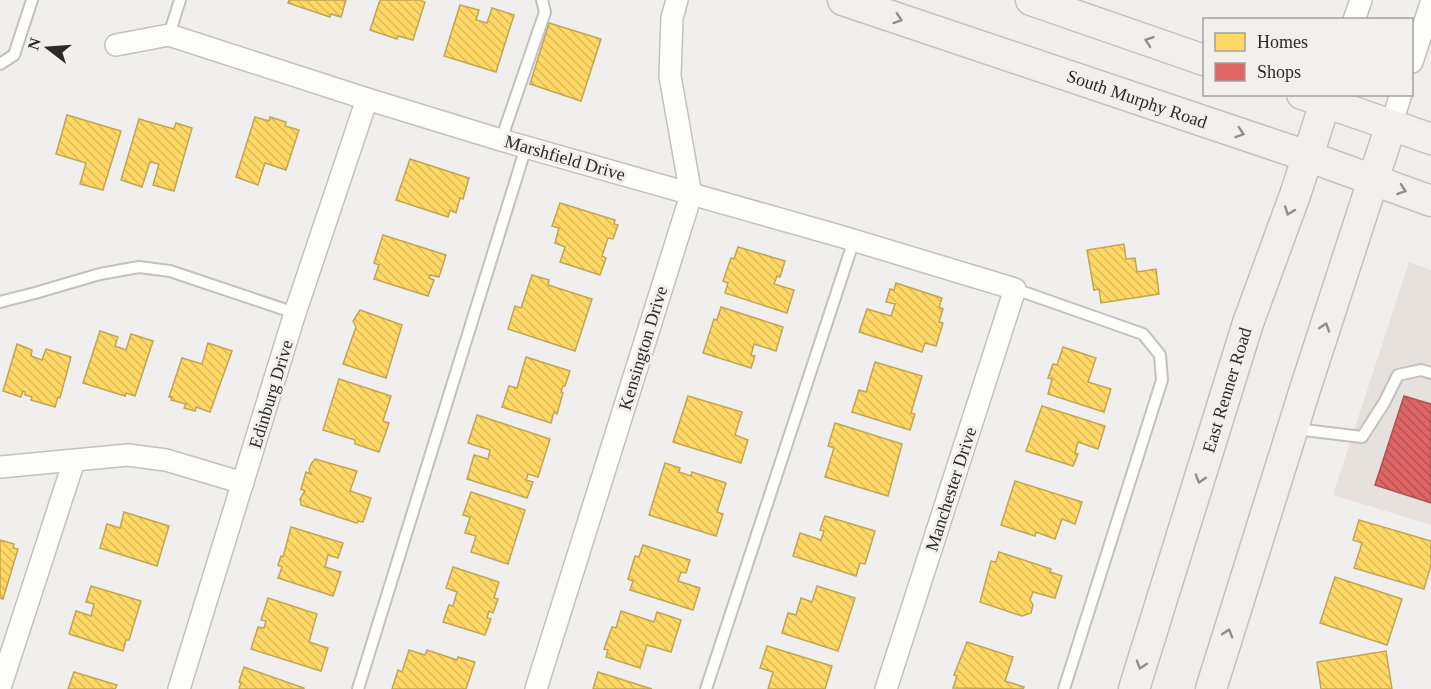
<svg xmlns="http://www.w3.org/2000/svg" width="1431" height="689" viewBox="0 0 1431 689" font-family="'Times New Roman',serif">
  <defs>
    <pattern id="homes-back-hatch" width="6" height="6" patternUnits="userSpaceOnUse" patternTransform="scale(1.5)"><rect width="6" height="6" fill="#ffd966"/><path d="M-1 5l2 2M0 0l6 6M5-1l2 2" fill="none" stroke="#dbba59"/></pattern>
    <pattern id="shops-back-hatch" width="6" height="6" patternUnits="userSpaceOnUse" patternTransform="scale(1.5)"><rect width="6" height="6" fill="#e06666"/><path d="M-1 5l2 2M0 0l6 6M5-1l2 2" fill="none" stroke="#b65454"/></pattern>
  </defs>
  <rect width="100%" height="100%" fill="#f1efed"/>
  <polygon fill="#e6e1dc" points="1409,262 1431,270 1431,525 1333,495"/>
  <g fill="url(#homes-back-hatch)" stroke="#c0a554" stroke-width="1.5">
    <polygon points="289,0 346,0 341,17 331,14 330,17 288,3"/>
    <polygon points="380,0 419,0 425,2 413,40 398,36 397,39 370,30"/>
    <polygon points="460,5 479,10 476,20 487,23 492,8 514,15 496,72 444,56"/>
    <polygon points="549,23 601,39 581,101 530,84"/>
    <polygon points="67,115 121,131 103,190 80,184 86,163 56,154"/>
    <polygon points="255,117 269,121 270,117 286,122 285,126 299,130 286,170 265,163 258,185 236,177"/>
    <polygon points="139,119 174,129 176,123 192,128 174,191 153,185 159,164 150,162 142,187 121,180"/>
    <polygon points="410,159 469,178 463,199 460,198 456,213 450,210 448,217 396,200"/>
    <polygon points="560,203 615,220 614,224 618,225 613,239 608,238 602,256 606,258 600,275 560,262 565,247 555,243 559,228 552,226"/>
    <polygon points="383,235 446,255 439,277 430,275 429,278 434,280 428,296 374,279 379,265 374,263"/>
    <polygon points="1124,244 1126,259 1135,258 1137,272 1156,269 1159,294 1101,303 1099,289 1094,290 1087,250"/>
    <polygon points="738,247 785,261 780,277 777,276 774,284 794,290 787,313 725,293 728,283 723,281 731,258 734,259"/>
    <polygon points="532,275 549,280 548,285 592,299 575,351 508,329 515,306 521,308"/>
    <polygon points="896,283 942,298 939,307 943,309 939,322 943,323 936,346 925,343 922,352 859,332 867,309 891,316 895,304 886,302 890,289 894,290"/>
    <polygon points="721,307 783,327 776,351 754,344 751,355 755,356 751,368 703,353 714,319 717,320"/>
    <polygon points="360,310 402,325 386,378 343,364 356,327 353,321"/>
    <polygon points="100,331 118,337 115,346 126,350 131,334 153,341 135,396 126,393 125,396 83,383"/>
    <polygon points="208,343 232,351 210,412 196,407 195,411 184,408 186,404 171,400 172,397 169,397 182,358 202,364"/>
    <polygon points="17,344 32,350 31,356 42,360 46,349 71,357 60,398 58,397 55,407 31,400 32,397 25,395 25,392 23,391 21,397 3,391"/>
    <polygon points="1063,347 1096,358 1088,382 1111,389 1104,412 1048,394 1052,379 1048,378 1053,364 1057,365"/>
    <polygon points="526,357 570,371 565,386 563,386 561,392 563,393 557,414 554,412 551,423 502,407 509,386 517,388"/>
    <polygon points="875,362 922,376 911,413 915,414 910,430 852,412 859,390 866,392"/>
    <polygon points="339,379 391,396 383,421 389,423 379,452 355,444 355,440 323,430"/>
    <polygon points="688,396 742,412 735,435 748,440 741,463 673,442"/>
    <polygon points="1042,406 1105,426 1098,449 1078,442 1075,453 1078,454 1073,466 1026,451"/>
    <polygon points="477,415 550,439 538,477 528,474 526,480 533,482 527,498 467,479 474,455 488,459 490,450 468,443"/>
    <polygon points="835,423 902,444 888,496 825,477 834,448 828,446"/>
    <polygon points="315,459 357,471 350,491 371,498 363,522 358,521 357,523 301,505 300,499 305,491 301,489 306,472 311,474 309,470 311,464"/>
    <polygon points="665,463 680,468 679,472 691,476 692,472 726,483 717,512 723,514 716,536 649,515"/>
    <polygon points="1015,481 1082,502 1075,524 1062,519 1055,539 1036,532 1035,536 1001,525"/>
    <polygon points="471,492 525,510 508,564 471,552 476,536 465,533 470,517 463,515"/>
    <polygon points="124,512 169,526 157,566 100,548 107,524 120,528"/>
    <polygon points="825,516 875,531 865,564 860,563 856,576 793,556 800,533 821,540 824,531 820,530"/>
    <polygon points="1359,520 1431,541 1431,565 1424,589 1354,568 1362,543 1353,540"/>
    <polygon points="291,527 343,543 338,558 328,555 325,567 341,572 333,596 278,578 282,567 278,565 281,556 283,557"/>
    <polygon points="0,540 14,544 13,548 18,549 3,599 0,598"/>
    <polygon points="643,545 690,560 686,573 681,572 678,581 700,588 693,610 630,590 633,581 628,579 635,556 639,557"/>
    <polygon points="999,552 1051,569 1050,572 1062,576 1055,598 1033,592 1030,600 1033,605 1031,613 1022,616 980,602 991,561 996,562"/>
    <polygon points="453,567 499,582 494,598 498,599 493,613 489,611 487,618 491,619 485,635 443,622 449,605 453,606 457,592 446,588"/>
    <polygon points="1335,577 1402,599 1387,645 1320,623"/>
    <polygon points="91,586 141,601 129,640 126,640 123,651 69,634 76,611 91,616 94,604 86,602"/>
    <polygon points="817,586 855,598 838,651 782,633 788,613 796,615 801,598 812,602"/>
    <polygon points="268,598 317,614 309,642 328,648 321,671 251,649 258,627 264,628 266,621 261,620"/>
    <polygon points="621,611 654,622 657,612 681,620 671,652 647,645 640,668 606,657 608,650 604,649 612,627 616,628"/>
    <polygon points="967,642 1013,657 1005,681 1024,687 1023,689 953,688 957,676 954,675"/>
    <polygon points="767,646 832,666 825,689 768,689 773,672 760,668"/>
    <polygon points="409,650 425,655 427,650 457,660 458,657 475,662 466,689 392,689 398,670 402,672"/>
    <polygon points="1386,651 1392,689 1321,689 1317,662"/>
    <polygon points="244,667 304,688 304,689 239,689 241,683 239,682"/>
    <polygon points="74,672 117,685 115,689 68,689"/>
    <polygon points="598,672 652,689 593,689"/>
  </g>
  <polygon fill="url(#shops-back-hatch)" stroke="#aa5454" stroke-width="1.5" points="1404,396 1431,404 1431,503 1375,485"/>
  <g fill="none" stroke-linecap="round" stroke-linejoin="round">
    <defs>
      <g id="service">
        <polyline points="169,35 180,0"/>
        <polyline points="0,64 14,55 32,0"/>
        <polyline points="501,140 545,12 542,0"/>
        <polyline points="1015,289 1143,334 1160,355 1162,380 1064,689"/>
        <polyline points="0,302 35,293 100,274 139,267 170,271 295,313"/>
        <polyline points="1296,429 1362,437 1384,403 1398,375 1421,370 1431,373"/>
        <polyline points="358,689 526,147"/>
        <polyline points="706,689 854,240"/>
      </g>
      <g id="minor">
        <polyline points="1354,20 1361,0"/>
        <polyline points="116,45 169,35 367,99 501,140 843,237 1015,289 886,689"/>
        <polyline points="1412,62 1431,3"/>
        <polyline points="1391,125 1401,94"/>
        <polyline points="0,467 128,455 166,460 243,483"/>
        <polyline points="0,688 74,461"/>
        <polyline points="179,689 295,313 367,99"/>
        <polyline points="536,689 691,195 670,76 672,18 677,0"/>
      </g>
      <g id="secondary">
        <polyline points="843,0 1307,156 1431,201"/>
        <polyline points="1031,0 1204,60"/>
        <polyline points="1302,94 1431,139"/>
        <polyline points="1134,689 1248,323 1295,195 1325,103"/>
        <polyline points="1211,689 1307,383 1391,125"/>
      </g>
    </defs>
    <use href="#service" stroke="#c3c1c0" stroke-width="14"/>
    <use href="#minor" stroke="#c3c1c0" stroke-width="24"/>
    <use href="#secondary" stroke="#c3c1c0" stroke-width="33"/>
    <use href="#service" stroke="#fdfdfc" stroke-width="10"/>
    <use href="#minor" stroke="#fdfdfc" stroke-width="21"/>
    <use href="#secondary" stroke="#f2f0ec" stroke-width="30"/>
  </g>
  <defs><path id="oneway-chevron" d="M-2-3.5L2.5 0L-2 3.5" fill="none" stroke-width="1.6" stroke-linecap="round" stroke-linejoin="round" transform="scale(1.5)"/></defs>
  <g stroke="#8f8e8b">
    <use href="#oneway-chevron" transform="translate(898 19) rotate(18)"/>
    <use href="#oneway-chevron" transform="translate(1149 41) rotate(-161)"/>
    <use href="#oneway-chevron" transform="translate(1240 133) rotate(18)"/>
    <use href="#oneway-chevron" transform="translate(1402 190) rotate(19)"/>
    <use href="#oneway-chevron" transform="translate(1289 211) rotate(110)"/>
    <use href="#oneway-chevron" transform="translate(1325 327) rotate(-72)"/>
    <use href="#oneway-chevron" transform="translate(1200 479) rotate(107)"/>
    <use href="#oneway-chevron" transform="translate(1228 633) rotate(-73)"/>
    <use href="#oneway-chevron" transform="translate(1141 665) rotate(107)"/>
  </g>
  <g text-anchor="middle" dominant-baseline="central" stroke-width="6" stroke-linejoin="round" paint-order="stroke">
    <g font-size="18" fill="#2c2b2a" stroke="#f2f0ec">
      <text transform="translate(1137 99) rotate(19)">South Murphy Road</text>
      <text transform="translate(565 158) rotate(16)">Marshfield Drive</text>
      <text transform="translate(643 348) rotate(-73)">Kensington Drive</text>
      <text transform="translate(1227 390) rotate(-73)">East Renner Road</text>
      <text transform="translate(271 394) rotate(-73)">Edinburg Drive</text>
      <text transform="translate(951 489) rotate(-72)">Manchester Drive</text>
    </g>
  </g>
  <rect x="1203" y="18" width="210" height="78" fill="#f2f0ec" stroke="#a3a19e" stroke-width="1.5"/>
  <rect x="1215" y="33" width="30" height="18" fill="#ffd966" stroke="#a3a19e" stroke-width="1.5"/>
  <text x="1257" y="48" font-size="18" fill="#2c2b2a">Homes</text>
  <rect x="1215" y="63" width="30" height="18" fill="#e06666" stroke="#a3a19e" stroke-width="1.5"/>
  <text x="1257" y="78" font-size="18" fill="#2c2b2a">Shops</text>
  <g transform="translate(48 48) rotate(287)" stroke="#f2f0ec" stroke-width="4.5" paint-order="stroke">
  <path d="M0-4.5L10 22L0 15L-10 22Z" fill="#2c2b2a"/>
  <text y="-9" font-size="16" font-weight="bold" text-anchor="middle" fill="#2c2b2a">N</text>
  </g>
</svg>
